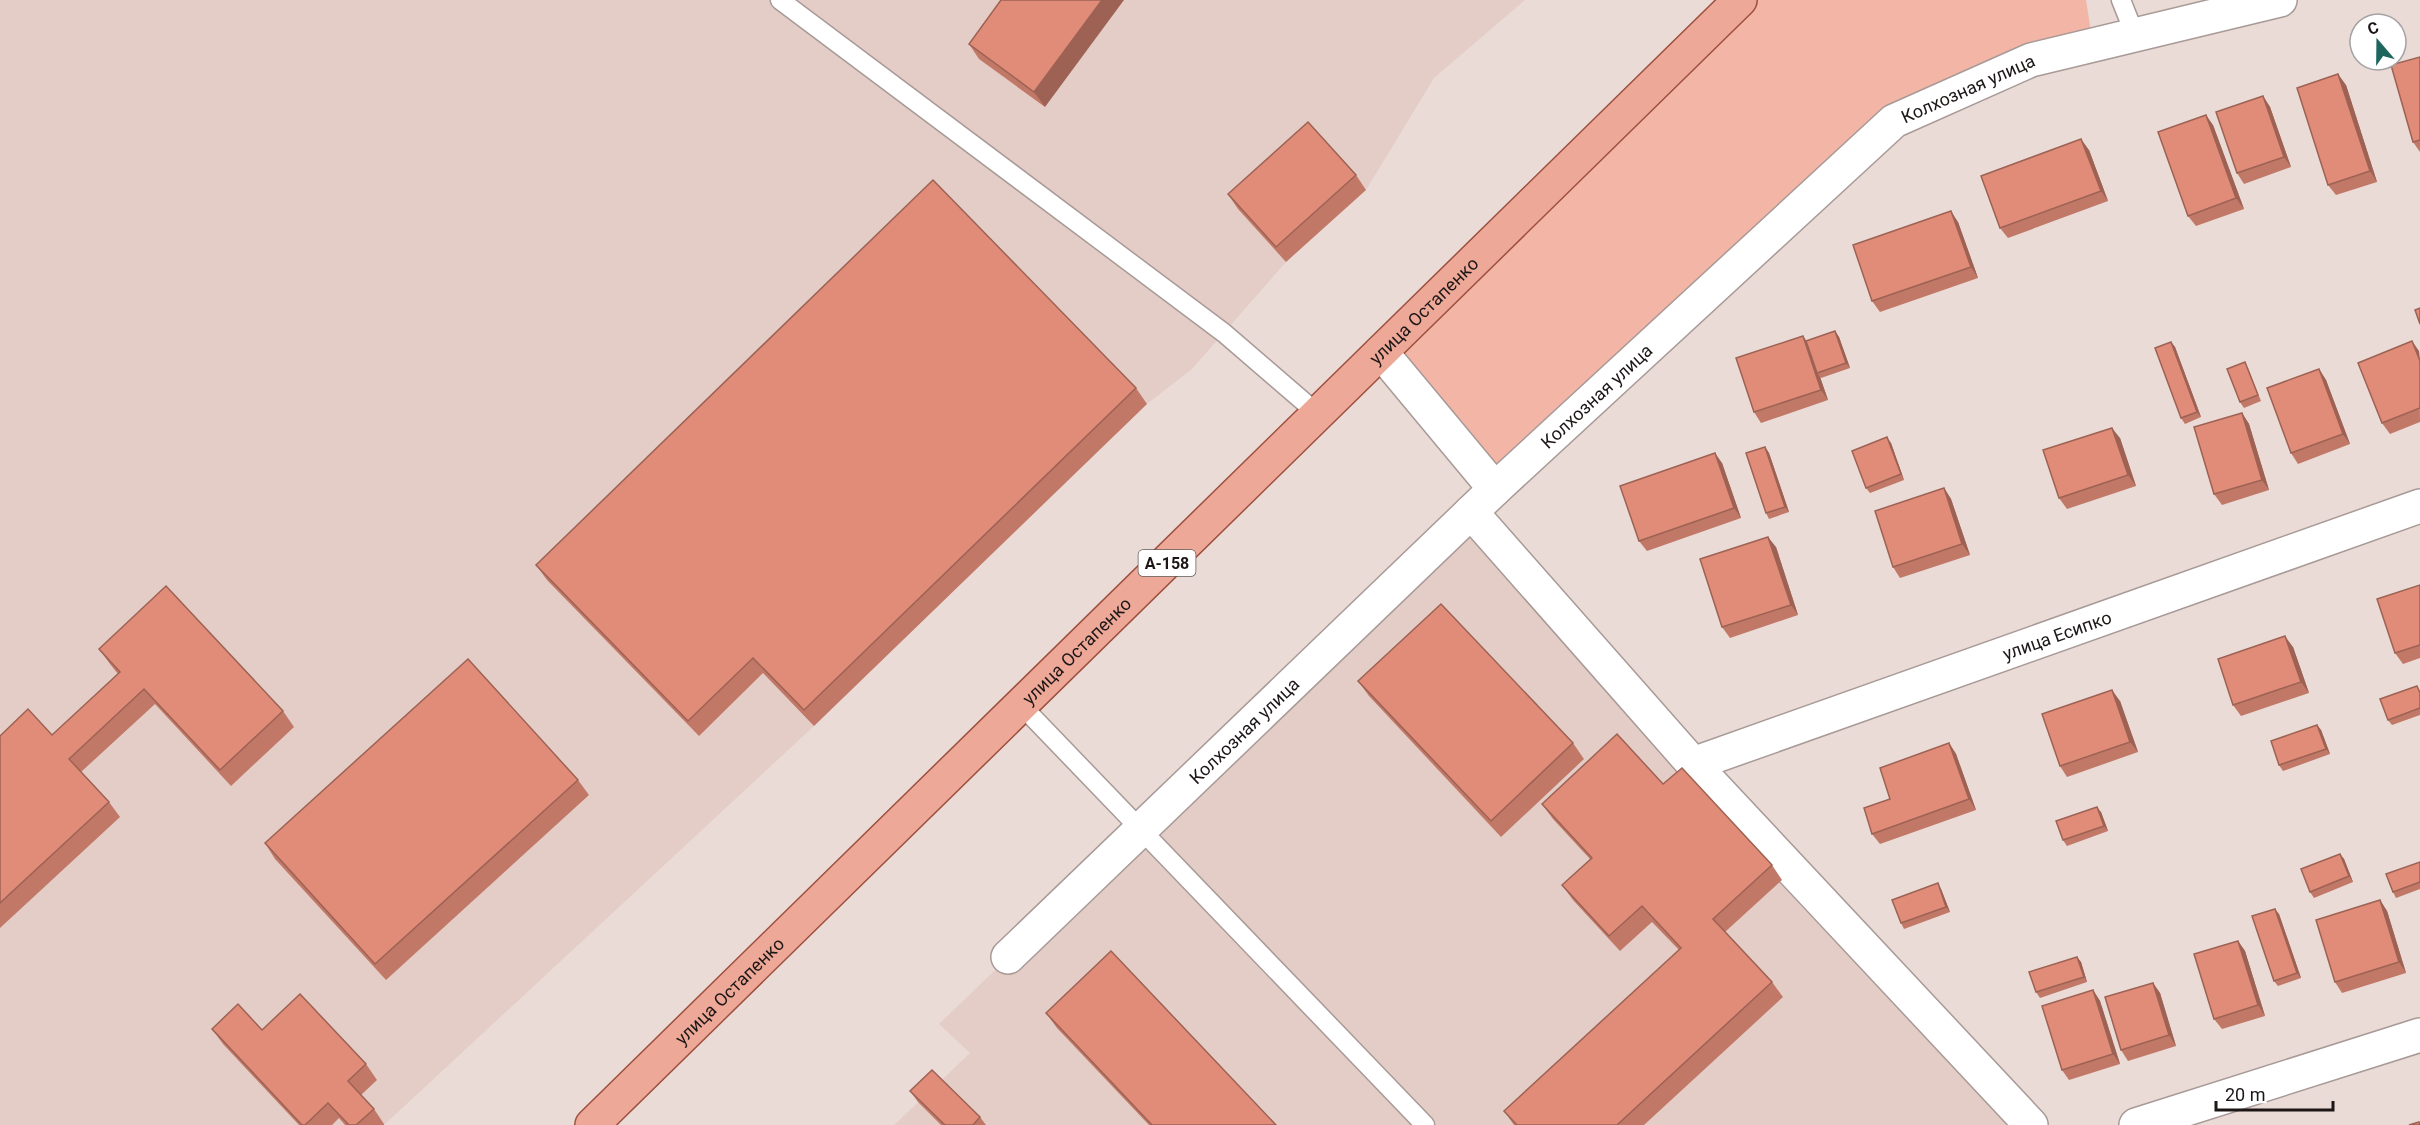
<svg xmlns="http://www.w3.org/2000/svg" width="2420" height="1125" viewBox="0 0 2420 1125" font-family="Roboto,sans-serif">
  <rect width="100%" height="100%" fill="#eadbd7"/>
  <g fill="#e4cdc7">
    <polygon points="0,0 1525,0 1434,78 1366,190 1286,262 1192,369 1147,404 814,726 384,1125 0,1125"/>
    <polygon points="1471,512 2031,1125 894,1125 970,1053 939,1024"/>
  </g>
  <polygon fill="#f3b5a6" points="1740,0 2086,0 2093,45 1894,121 1495,489 1381,352"/>
  <g fill="none" stroke-linecap="round" stroke-linejoin="round">
    <defs>
      <g id="service">
        <polyline points="780,0 1224,333 1318,414"/>
        <polyline points="2121,0 2135,35"/>
        <polyline points="1021,705 1425,1125"/>
      </g>
      <g id="minor">
        <polyline points="1381,352 1495,489"/>
        <polyline points="1471,512 1693,764 2031,1125"/>
        <path id="s1" d="M1693 764 2420 506"/>
        <path id="s2" d="M1008 957 1495 489 1894 121 2031 60 2280 0"/>
        <polyline points="2136,1125 2420,1035"/>
      </g>
      <g id="primary">
        <path id="s3" d="M592 1125 1740 0"/>
      </g>
    </defs>
    <use href="#service" stroke="#a89a97" stroke-width="21"/>
    <use href="#minor" stroke="#a89a97" stroke-width="36"/>
    <use href="#primary" stroke="#9d503e" stroke-width="36"/>
    <use href="#service" stroke="#fff" stroke-width="18"/>
    <use href="#minor" stroke="#fff" stroke-width="33"/>
    <use href="#primary" stroke="#eea898" stroke-width="33"/>
  </g>
  <g fill="#c17867">
    <polygon points="1001,0 1045,107 979,59 969,44"/>
    <polygon points="2420,57 2420,152 2413,142"/>
    <polygon points="2346,85 2377,182 2336,195 2328,185"/>
    <polygon points="2263,96 2270,107 2291,167 2244,184 2237,173"/>
    <polygon points="2213,125 2244,209 2196,226 2188,216"/>
    <polygon points="2089,150 2108,201 2008,238 2000,228"/>
    <polygon points="1356,175 1366,190 1286,262 1238,209 1228,194"/>
    <polygon points="1958,222 1978,278 1880,312 1872,301"/>
    <polygon points="1835,331 1839,337 1850,368 1821,378 1820,377 1828,400 1761,423 1754,412 1806,341"/>
    <polygon points="2171,342 2175,347 2201,417 2185,424 2181,418"/>
    <polygon points="2419,351 2420,422 2390,434 2382,423"/>
    <polygon points="2248,368 2261,401 2244,408 2240,402"/>
    <polygon points="2319,369 2326,380 2350,444 2298,464 2291,453"/>
    <polygon points="1136,388 1147,404 814,726 763,673 699,736 547,580 536,565"/>
    <polygon points="2242,413 2249,424 2269,490 2222,505 2214,494"/>
    <polygon points="2120,438 2136,486 2067,509 2059,498"/>
    <polygon points="1891,443 1904,480 1870,493 1866,488"/>
    <polygon points="1765,447 1769,453 1789,512 1769,519 1766,513"/>
    <polygon points="1722,463 1741,518 1647,551 1639,541"/>
    <polygon points="1944,488 1951,499 1970,555 1900,578 1893,567"/>
    <polygon points="1776,547 1798,615 1730,638 1722,627"/>
    <polygon points="2420,585 2420,658 2403,664 2395,653"/>
    <polygon points="2293,647 2309,693 2241,716 2233,705"/>
    <polygon points="99,649 283,711 294,727 231,786 155,704 81,772 109,802 120,817 0,928 0,736 52,735 118,674 110,664"/>
    <polygon points="1358,681 1573,743 1584,759 1501,837 1369,696"/>
    <polygon points="2420,690 2420,715 2392,725 2388,720"/>
    <polygon points="2120,701 2138,752 2067,777 2060,766"/>
    <polygon points="2317,725 2321,730 2330,754 2283,771 2279,765"/>
    <polygon points="1949,743 1956,754 1976,810 1880,844 1872,834 1890,799"/>
    <polygon points="578,780 589,795 386,980 275,859 265,843"/>
    <polygon points="1663,784 1772,865 1782,880 1725,932 1772,982 1783,997 1644,1125 1514,1125 1504,1111 1679,950 1652,922 1620,951 1573,900 1562,885 1590,859 1553,819 1542,804"/>
    <polygon points="2101,812 2108,831 2067,846 2063,840"/>
    <polygon points="2340,854 2344,859 2353,882 2314,898 2310,892"/>
    <polygon points="2420,862 2420,889 2396,898 2393,892"/>
    <polygon points="1941,889 1950,912 1904,929 1901,923"/>
    <polygon points="2380,900 2387,911 2406,973 2342,993 2335,982"/>
    <polygon points="2279,914 2301,978 2278,986 2274,981"/>
    <polygon points="2238,941 2245,951 2265,1016 2222,1029 2214,1019"/>
    <polygon points="2077,957 2081,962 2087,982 2040,998 2036,992"/>
    <polygon points="2153,983 2160,993 2176,1046 2128,1061 2121,1050"/>
    <polygon points="2093,990 2100,1001 2120,1064 2069,1080 2062,1070"/>
    <polygon points="1046,1013 1276,1125 1149,1125 1057,1028"/>
    <polygon points="212,1029 262,1030 366,1064 377,1080 361,1095 374,1109 384,1124 384,1125 345,1125 339,1118 332,1125 299,1125 223,1044"/>
    <polygon points="910,1091 980,1117 986,1125 941,1125 918,1102"/>
  </g>
  <g fill="#9d6254">
    <polygon points="1102,0 1124,0 1045,107 1034,92"/>
    <polygon points="2338,74 2346,85 2377,182 2370,171"/>
    <polygon points="2263,96 2270,107 2291,167 2284,157"/>
    <polygon points="2206,115 2213,125 2244,209 2236,198"/>
    <polygon points="2081,139 2089,150 2108,201 2101,191"/>
    <polygon points="1951,211 1958,222 1978,278 1971,267"/>
    <polygon points="1835,331 1839,337 1850,368 1846,363"/>
    <polygon points="1803,336 1810,346 1817,373 1820,377 1828,400 1821,390"/>
    <polygon points="2412,341 2419,351 2420,361"/>
    <polygon points="2171,342 2175,347 2201,417 2197,412"/>
    <polygon points="2319,369 2326,380 2350,444 2343,434"/>
    <polygon points="2242,413 2249,424 2269,490 2262,480"/>
    <polygon points="2112,428 2120,438 2136,486 2128,475"/>
    <polygon points="1887,437 1891,443 1904,480 1901,474"/>
    <polygon points="1765,447 1769,453 1789,512 1785,507"/>
    <polygon points="1715,453 1722,463 1741,518 1734,508"/>
    <polygon points="1944,488 1951,499 1970,555 1962,544"/>
    <polygon points="1768,537 1776,547 1798,615 1791,605"/>
    <polygon points="2285,636 2293,647 2309,693 2301,682"/>
    <polygon points="2112,690 2120,701 2138,752 2130,742"/>
    <polygon points="2317,725 2321,730 2330,754 2326,749"/>
    <polygon points="1949,743 1956,754 1976,810 1969,799"/>
    <polygon points="2097,807 2101,812 2108,831 2104,826"/>
    <polygon points="2340,854 2344,859 2353,882 2349,876"/>
    <polygon points="1938,883 1941,889 1950,912 1946,907"/>
    <polygon points="2380,900 2387,911 2406,973 2399,962"/>
    <polygon points="2275,909 2279,914 2301,978 2297,973"/>
    <polygon points="2238,941 2245,951 2265,1016 2258,1005"/>
    <polygon points="2077,957 2081,962 2087,982 2084,977"/>
    <polygon points="2153,983 2160,993 2176,1046 2169,1035"/>
    <polygon points="2093,990 2100,1001 2120,1064 2113,1054"/>
  </g>
  <g fill="#e08c78" stroke="#9d6254" stroke-width="1.5">
    <polygon points="1001,0 1102,0 1034,92 969,44"/>
    <polygon points="2420,57 2420,140 2413,142 2391,65"/>
    <polygon points="2338,74 2370,171 2328,185 2297,88"/>
    <polygon points="2263,96 2284,157 2237,173 2216,112"/>
    <polygon points="2206,115 2236,198 2188,216 2158,132"/>
    <polygon points="1308,122 1356,175 1276,247 1228,194"/>
    <polygon points="2081,139 2101,191 2000,228 1981,176"/>
    <polygon points="933,180 1136,388 804,710 753,658 688,721 536,565"/>
    <polygon points="1951,211 1971,267 1872,301 1853,245"/>
    <polygon points="2420,308 2420,324 2415,310"/>
    <polygon points="1835,331 1846,363 1817,373 1806,341"/>
    <polygon points="1803,336 1821,390 1754,412 1736,358"/>
    <polygon points="2412,341 2420,361 2420,408 2382,423 2358,363"/>
    <polygon points="2171,342 2197,412 2181,418 2155,348"/>
    <polygon points="2245,362 2258,395 2240,402 2227,369"/>
    <polygon points="2319,369 2343,434 2291,453 2267,388"/>
    <polygon points="2242,413 2262,480 2214,494 2194,427"/>
    <polygon points="2112,428 2128,475 2059,498 2043,450"/>
    <polygon points="1887,437 1901,474 1866,488 1852,451"/>
    <polygon points="1765,447 1785,507 1766,513 1746,453"/>
    <polygon points="1715,453 1734,508 1639,541 1620,486"/>
    <polygon points="1944,488 1962,544 1893,567 1875,511"/>
    <polygon points="1768,537 1791,605 1722,627 1700,559"/>
    <polygon points="2420,585 2420,645 2395,653 2377,599"/>
    <polygon points="166,586 283,711 220,770 144,689 69,759 109,802 0,903 0,736 28,709 52,735 120,672 99,649"/>
    <polygon points="1441,604 1573,743 1491,821 1358,681"/>
    <polygon points="2285,636 2301,682 2233,705 2218,659"/>
    <polygon points="468,659 578,780 375,964 265,843"/>
    <polygon points="2417,686 2420,693 2420,708 2388,720 2380,699"/>
    <polygon points="2112,690 2130,742 2060,766 2042,714"/>
    <polygon points="2317,725 2326,749 2279,765 2271,741"/>
    <polygon points="1617,734 1663,784 1682,768 1772,865 1713,919 1772,982 1617,1125 1517,1125 1504,1111 1681,948 1642,906 1609,936 1562,885 1592,858 1542,804"/>
    <polygon points="1949,743 1969,799 1872,834 1864,808 1890,799 1880,768"/>
    <polygon points="2097,807 2104,826 2063,840 2056,821"/>
    <polygon points="2340,854 2349,876 2310,892 2301,869"/>
    <polygon points="2420,862 2420,882 2393,892 2386,874"/>
    <polygon points="1938,883 1946,907 1901,923 1892,900"/>
    <polygon points="2380,900 2399,962 2335,982 2316,920"/>
    <polygon points="2275,909 2297,973 2274,981 2252,916"/>
    <polygon points="2238,941 2258,1005 2214,1019 2194,954"/>
    <polygon points="1111,951 1276,1125 1152,1125 1046,1013"/>
    <polygon points="2077,957 2084,977 2036,992 2029,972"/>
    <polygon points="2153,983 2169,1035 2121,1050 2105,997"/>
    <polygon points="2093,990 2113,1054 2062,1070 2042,1006"/>
    <polygon points="300,994 366,1064 348,1081 374,1109 356,1125 349,1125 328,1103 305,1125 302,1125 212,1029 238,1004 262,1030"/>
    <polygon points="932,1070 980,1117 973,1125 945,1125 910,1091"/>
    <polygon points="2419,1122 2420,1125 2409,1125"/>
  </g>
  <g text-anchor="middle" dominant-baseline="central" stroke-width="4.5" stroke-linejoin="round" paint-order="stroke">
    <rect fill="#fff" stroke="#605d5c" stroke-width="1.5" x="1138.5" y="550" width="57" height="26" rx="4.5"/>
    <g font-size="16" font-weight="bold" fill="#1c1716">
      <text x="1167" y="563">А-158</text>
    </g>
    <g font-size="18" fill="#1c1716" stroke="#fff">
      <text stroke="none"><textPath href="#s2" startOffset="1299">Колхозная улица</textPath></text>
      <text stroke="none"><textPath href="#s3" startOffset="1164">улица Остапенко</textPath></text>
      <text stroke="none"><textPath href="#s2" startOffset="813">Колхозная улица</textPath></text>
      <text stroke="none"><textPath href="#s1" startOffset="386">улица Есипко</textPath></text>
      <text stroke="none"><textPath href="#s3" startOffset="678">улица Остапенко</textPath></text>
      <text stroke="none"><textPath href="#s2" startOffset="327">Колхозная улица</textPath></text>
      <text stroke="none"><textPath href="#s3" startOffset="192">улица Остапенко</textPath></text>
    </g>
  </g>
  <g transform="translate(2378 42) rotate(340)"><circle r="28" fill="#ffffff" stroke="#a4a2a2" stroke-width="1.5"/>
  <path d="M0-4.5L10 22L0 15L-10 22Z" fill="#1c665e"/>
  <text y="-9" font-size="16" font-weight="bold" text-anchor="middle" fill="#1c1716">С</text>
  </g>
  <path d="M2216 1101v9h117v-9" fill="none" stroke="#1c1716" stroke-width="3"/>
  <text x="2225" y="1101" font-size="18" fill="#1c1716" stroke="#ffffff" stroke-width="4.5" paint-order="stroke">20 m</text>
</svg>
